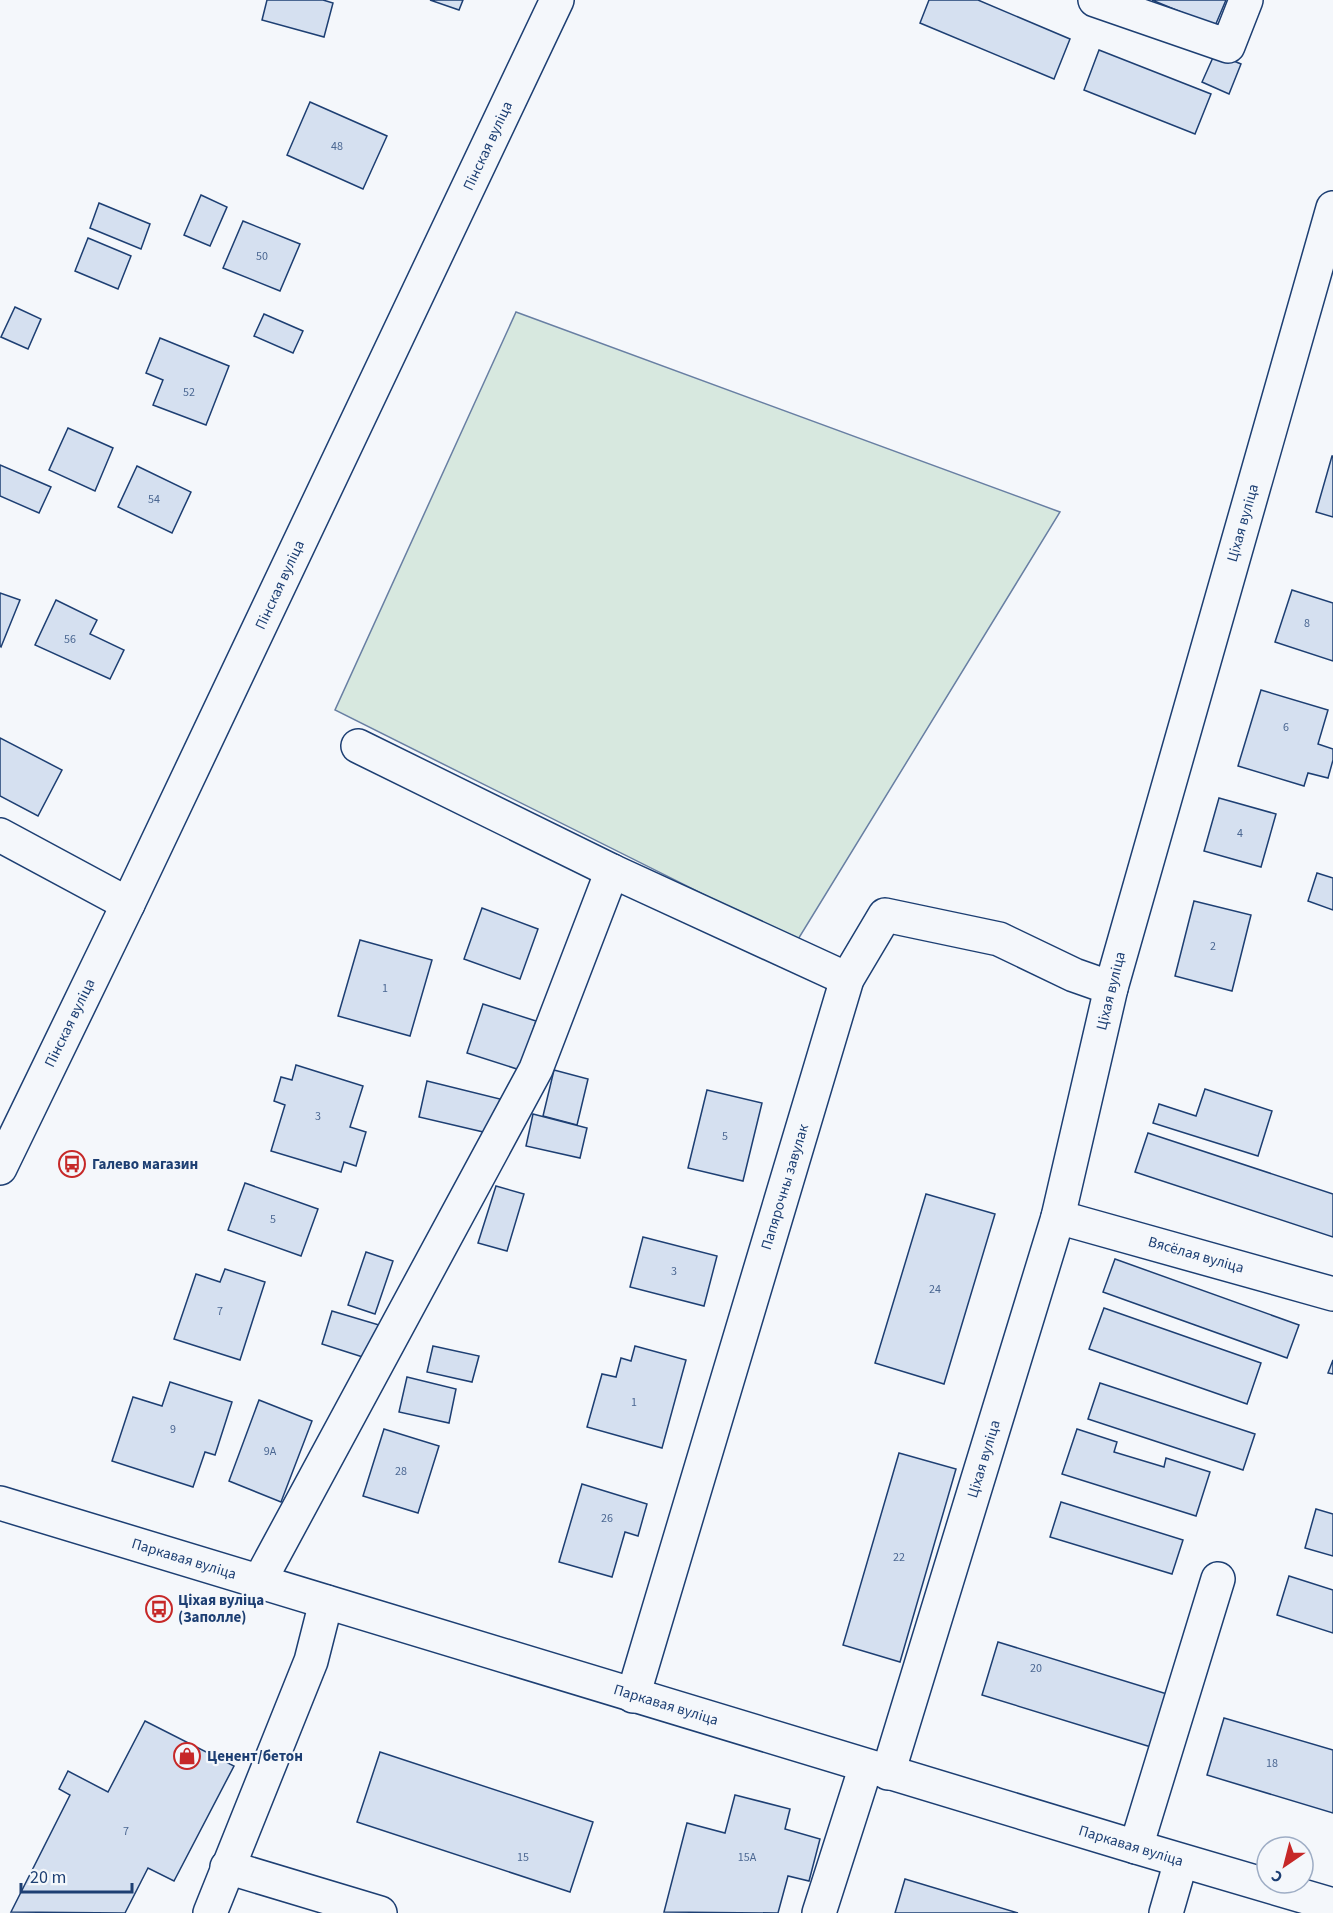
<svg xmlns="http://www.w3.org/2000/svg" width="1333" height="1913" viewBox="0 0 1333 1913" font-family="'Source Sans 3',sans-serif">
  <rect width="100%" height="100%" fill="#f4f7fb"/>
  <polygon fill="#d7e8df" stroke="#687fa3" stroke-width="1.5" points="516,312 1060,512 797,941 335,710"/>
  <g fill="#d5e0f0" stroke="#1d3f73" stroke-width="1.5">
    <polygon points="267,0 323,0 333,3 324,37 262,20"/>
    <polygon points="430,0 463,0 459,10"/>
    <polygon points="929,0 978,0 1070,39 1054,79 920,23"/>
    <polygon points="1152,0 1226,0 1215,26"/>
    <polygon points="1099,50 1211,94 1195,134 1084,90"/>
    <polygon points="1215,53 1241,64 1229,94 1202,82"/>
    <polygon points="310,102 387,136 363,189 287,155"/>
    <polygon points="201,195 227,207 210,246 184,235"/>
    <polygon points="99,203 150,224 141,249 90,228"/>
    <polygon points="243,221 300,244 280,291 223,268"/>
    <polygon points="88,238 131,256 118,289 75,271"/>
    <polygon points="15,307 41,319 28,349 1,337"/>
    <polygon points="264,314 303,331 293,353 254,336"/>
    <polygon points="160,338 229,366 206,425 153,405 163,380 146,373"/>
    <polygon points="68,428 113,448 95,491 49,470"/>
    <polygon points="1332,456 1333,456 1333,517 1316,512"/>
    <polygon points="0,465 51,487 39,513 0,496"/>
    <polygon points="137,466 191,492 172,533 118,507"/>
    <polygon points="1292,590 1333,603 1333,661 1275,642"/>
    <polygon points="0,593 20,600 1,647 0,646"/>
    <polygon points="56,600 97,620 90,634 124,650 110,679 35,645"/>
    <polygon points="1261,690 1328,710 1318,744 1333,749 1333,760 1328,778 1308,773 1304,786 1238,766"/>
    <polygon points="0,738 62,770 38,816 0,796"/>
    <polygon points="1219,798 1276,814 1261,867 1204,851"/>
    <polygon points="1317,873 1333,878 1333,910 1308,901"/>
    <polygon points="1194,901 1251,915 1232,991 1175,976"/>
    <polygon points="482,908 538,929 520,979 464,959"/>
    <polygon points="360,940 432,960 410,1036 338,1016"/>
    <polygon points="483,1004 536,1021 520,1070 467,1053"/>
    <polygon points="296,1065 363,1086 350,1127 366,1132 356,1166 344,1162 341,1172 271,1151 285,1105 274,1101 281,1077 292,1080"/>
    <polygon points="554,1070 588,1079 577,1125 543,1116"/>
    <polygon points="427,1081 500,1099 492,1134 419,1117"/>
    <polygon points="1205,1089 1272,1111 1258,1156 1153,1123 1159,1104 1196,1116"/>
    <polygon points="707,1090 762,1103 743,1181 688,1168"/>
    <polygon points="533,1114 587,1128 580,1158 526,1146"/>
    <polygon points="1148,1133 1333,1194 1333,1237 1135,1172"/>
    <polygon points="245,1183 318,1209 301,1256 228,1230"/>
    <polygon points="496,1186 524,1194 507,1251 478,1243"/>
    <polygon points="926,1194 995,1214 944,1384 875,1363"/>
    <polygon points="643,1237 717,1256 704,1306 630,1287"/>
    <polygon points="366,1252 393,1261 375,1314 348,1305"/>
    <polygon points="1115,1259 1299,1325 1287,1358 1103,1292"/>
    <polygon points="225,1269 265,1282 240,1360 174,1339 196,1274 220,1282"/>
    <polygon points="1104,1308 1261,1363 1247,1404 1089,1349"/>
    <polygon points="332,1311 379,1325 369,1359 322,1344"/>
    <polygon points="433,1346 479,1356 472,1382 427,1372"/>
    <polygon points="635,1346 686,1360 662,1448 587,1427 602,1374 616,1377 621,1358 631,1361"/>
    <polygon points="1333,1360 1333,1374 1328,1373"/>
    <polygon points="407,1377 456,1389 449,1423 399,1412"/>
    <polygon points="170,1382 232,1402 215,1455 205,1452 193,1487 112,1461 133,1397 162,1406"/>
    <polygon points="1100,1383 1255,1434 1243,1470 1088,1419"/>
    <polygon points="259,1400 312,1421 281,1502 229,1481"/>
    <polygon points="384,1429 439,1446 418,1513 363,1496"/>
    <polygon points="1077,1429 1117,1442 1114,1452 1164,1467 1166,1458 1210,1472 1196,1516 1062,1474"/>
    <polygon points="899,1453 956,1469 900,1662 843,1645"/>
    <polygon points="582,1484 647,1504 638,1536 625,1532 612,1577 559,1562"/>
    <polygon points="1061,1502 1183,1540 1172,1574 1050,1537"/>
    <polygon points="1316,1509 1333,1514 1333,1556 1305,1548"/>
    <polygon points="1289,1576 1333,1590 1333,1633 1277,1615"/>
    <polygon points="998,1642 1167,1694 1151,1747 982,1695"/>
    <polygon points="1224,1718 1333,1750 1333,1813 1207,1775"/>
    <polygon points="145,1721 234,1766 174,1881 148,1868 125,1913 11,1912 70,1795 59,1789 68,1771 108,1792"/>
    <polygon points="380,1752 593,1822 570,1892 357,1822"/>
    <polygon points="735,1795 790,1809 785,1829 820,1839 809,1881 788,1876 778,1913 664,1912 687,1823 725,1833"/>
    <polygon points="905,1879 1018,1913 895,1913"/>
  </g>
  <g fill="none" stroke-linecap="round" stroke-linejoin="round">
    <defs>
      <g id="minor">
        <polyline points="1095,0 1228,46 1246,0"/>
        <polyline points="358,746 612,871 847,979"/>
        <polyline points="0,835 128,904"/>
        <polyline points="1058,1217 1333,1294"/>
        <polyline points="0,1503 1136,1847 1333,1905"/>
        <polyline points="259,1582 536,1069 612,871"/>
        <polyline points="633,1696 847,979 885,915 999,939 1074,975 1111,988"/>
        <polyline points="888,1773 1058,1217 1111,988 1333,208"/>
        <polyline points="1136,1847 1218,1579"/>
        <polyline points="227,1867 380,1913"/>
        <polyline points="210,1913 311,1661 326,1602"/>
        <polyline points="819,1913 866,1766"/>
        <polyline points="1166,1913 1181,1861"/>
      </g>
      <polyline id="major" points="0,1168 128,904 557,0"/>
    </defs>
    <use href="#minor" stroke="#1d3f73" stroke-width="36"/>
    <use href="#major" stroke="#1d3f73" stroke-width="36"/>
    <use href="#minor" stroke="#f4f7fb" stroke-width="33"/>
    <use href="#major" stroke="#f4f7fb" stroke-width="33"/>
  </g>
  <defs>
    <symbol id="bus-ring" viewBox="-11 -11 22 22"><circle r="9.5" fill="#f4f7fb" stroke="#c62828" stroke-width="1.5"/><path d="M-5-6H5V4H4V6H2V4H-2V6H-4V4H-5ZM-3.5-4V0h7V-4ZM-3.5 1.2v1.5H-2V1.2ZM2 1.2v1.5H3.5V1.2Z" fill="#c62828"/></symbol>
    <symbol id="shop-ring" viewBox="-11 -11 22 22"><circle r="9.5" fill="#f4f7fb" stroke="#c62828" stroke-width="1.5"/><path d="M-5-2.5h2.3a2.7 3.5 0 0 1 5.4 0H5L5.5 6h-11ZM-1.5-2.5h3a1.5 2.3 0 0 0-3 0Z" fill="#c62828"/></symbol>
  </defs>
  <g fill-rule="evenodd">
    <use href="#bus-ring" x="57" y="1149" width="30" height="30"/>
    <use href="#bus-ring" x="144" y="1594" width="30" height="30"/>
    <use href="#shop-ring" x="172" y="1741" width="30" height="30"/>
  </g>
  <g text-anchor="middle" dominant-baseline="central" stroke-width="4.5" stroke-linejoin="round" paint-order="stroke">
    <g font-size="12" fill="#4b6792">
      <text x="337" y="146">48</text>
      <text x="262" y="256">50</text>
      <text x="189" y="392">52</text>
      <text x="154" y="499">54</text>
      <text x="1307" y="623">8</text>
      <text x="70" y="639">56</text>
      <text x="1286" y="727">6</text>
      <text x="1240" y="833">4</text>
      <text x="1213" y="946">2</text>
      <text x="385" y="988">1</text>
      <text x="318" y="1116">3</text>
      <text x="725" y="1136">5</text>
      <text x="273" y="1219">5</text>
      <text x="674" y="1271">3</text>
      <text x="935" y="1289">24</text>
      <text x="220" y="1311">7</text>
      <text x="634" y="1402">1</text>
      <text x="173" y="1429">9</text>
      <text x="270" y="1451">9А</text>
      <text x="401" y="1471">28</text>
      <text x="607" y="1518">26</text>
      <text x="899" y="1557">22</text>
      <text x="1036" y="1668">20</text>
      <text x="1272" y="1763">18</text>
      <text x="126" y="1831">7</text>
      <text x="523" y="1857">15</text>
      <text x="747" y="1857">15А</text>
    </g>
    <g font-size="15" fill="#1d3f73" stroke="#f4f7fb">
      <text transform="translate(488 146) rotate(-65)">Пінская вуліца</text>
      <text transform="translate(1243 523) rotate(-74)">Ціхая вуліца</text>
      <text transform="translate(280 585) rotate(-65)">Пінская вуліца</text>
      <text transform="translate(1111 991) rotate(-76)">Ціхая вуліца</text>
      <text transform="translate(70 1023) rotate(-64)">Пінская вуліца</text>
      <text transform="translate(785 1187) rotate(-73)">Папярочны завулак</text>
      <text transform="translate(1196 1255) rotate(16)">Вясёлая вуліца</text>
      <text transform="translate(984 1459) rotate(-73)">Ціхая вуліца</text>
      <text transform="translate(184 1559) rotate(17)">Паркавая вуліца</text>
      <text transform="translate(666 1705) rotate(17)">Паркавая вуліца</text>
      <text transform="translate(1131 1846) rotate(17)">Паркавая вуліца</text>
    </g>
    <g font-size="15" font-weight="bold" fill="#1d3f73" stroke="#f4f7fb" text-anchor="start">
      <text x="92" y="1164">Галево магазин</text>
      <text x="178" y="1600">Ціхая вуліца<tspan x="178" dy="17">(Заполле)</tspan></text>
      <text x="207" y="1756">Ценент/бетон</text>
    </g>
  </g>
  <g transform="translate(1285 1865) rotate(215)"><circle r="28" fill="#f4f7fb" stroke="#9eadc5" stroke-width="1.5"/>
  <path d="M0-4.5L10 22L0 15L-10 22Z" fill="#c62828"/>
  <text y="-9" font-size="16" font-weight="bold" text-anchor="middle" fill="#1d3f73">С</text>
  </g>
  <path d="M21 1883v9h111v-9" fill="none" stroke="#1d3f73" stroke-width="3"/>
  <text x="30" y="1883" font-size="18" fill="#1d3f73" stroke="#f4f7fb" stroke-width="4.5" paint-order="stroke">20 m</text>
</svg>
